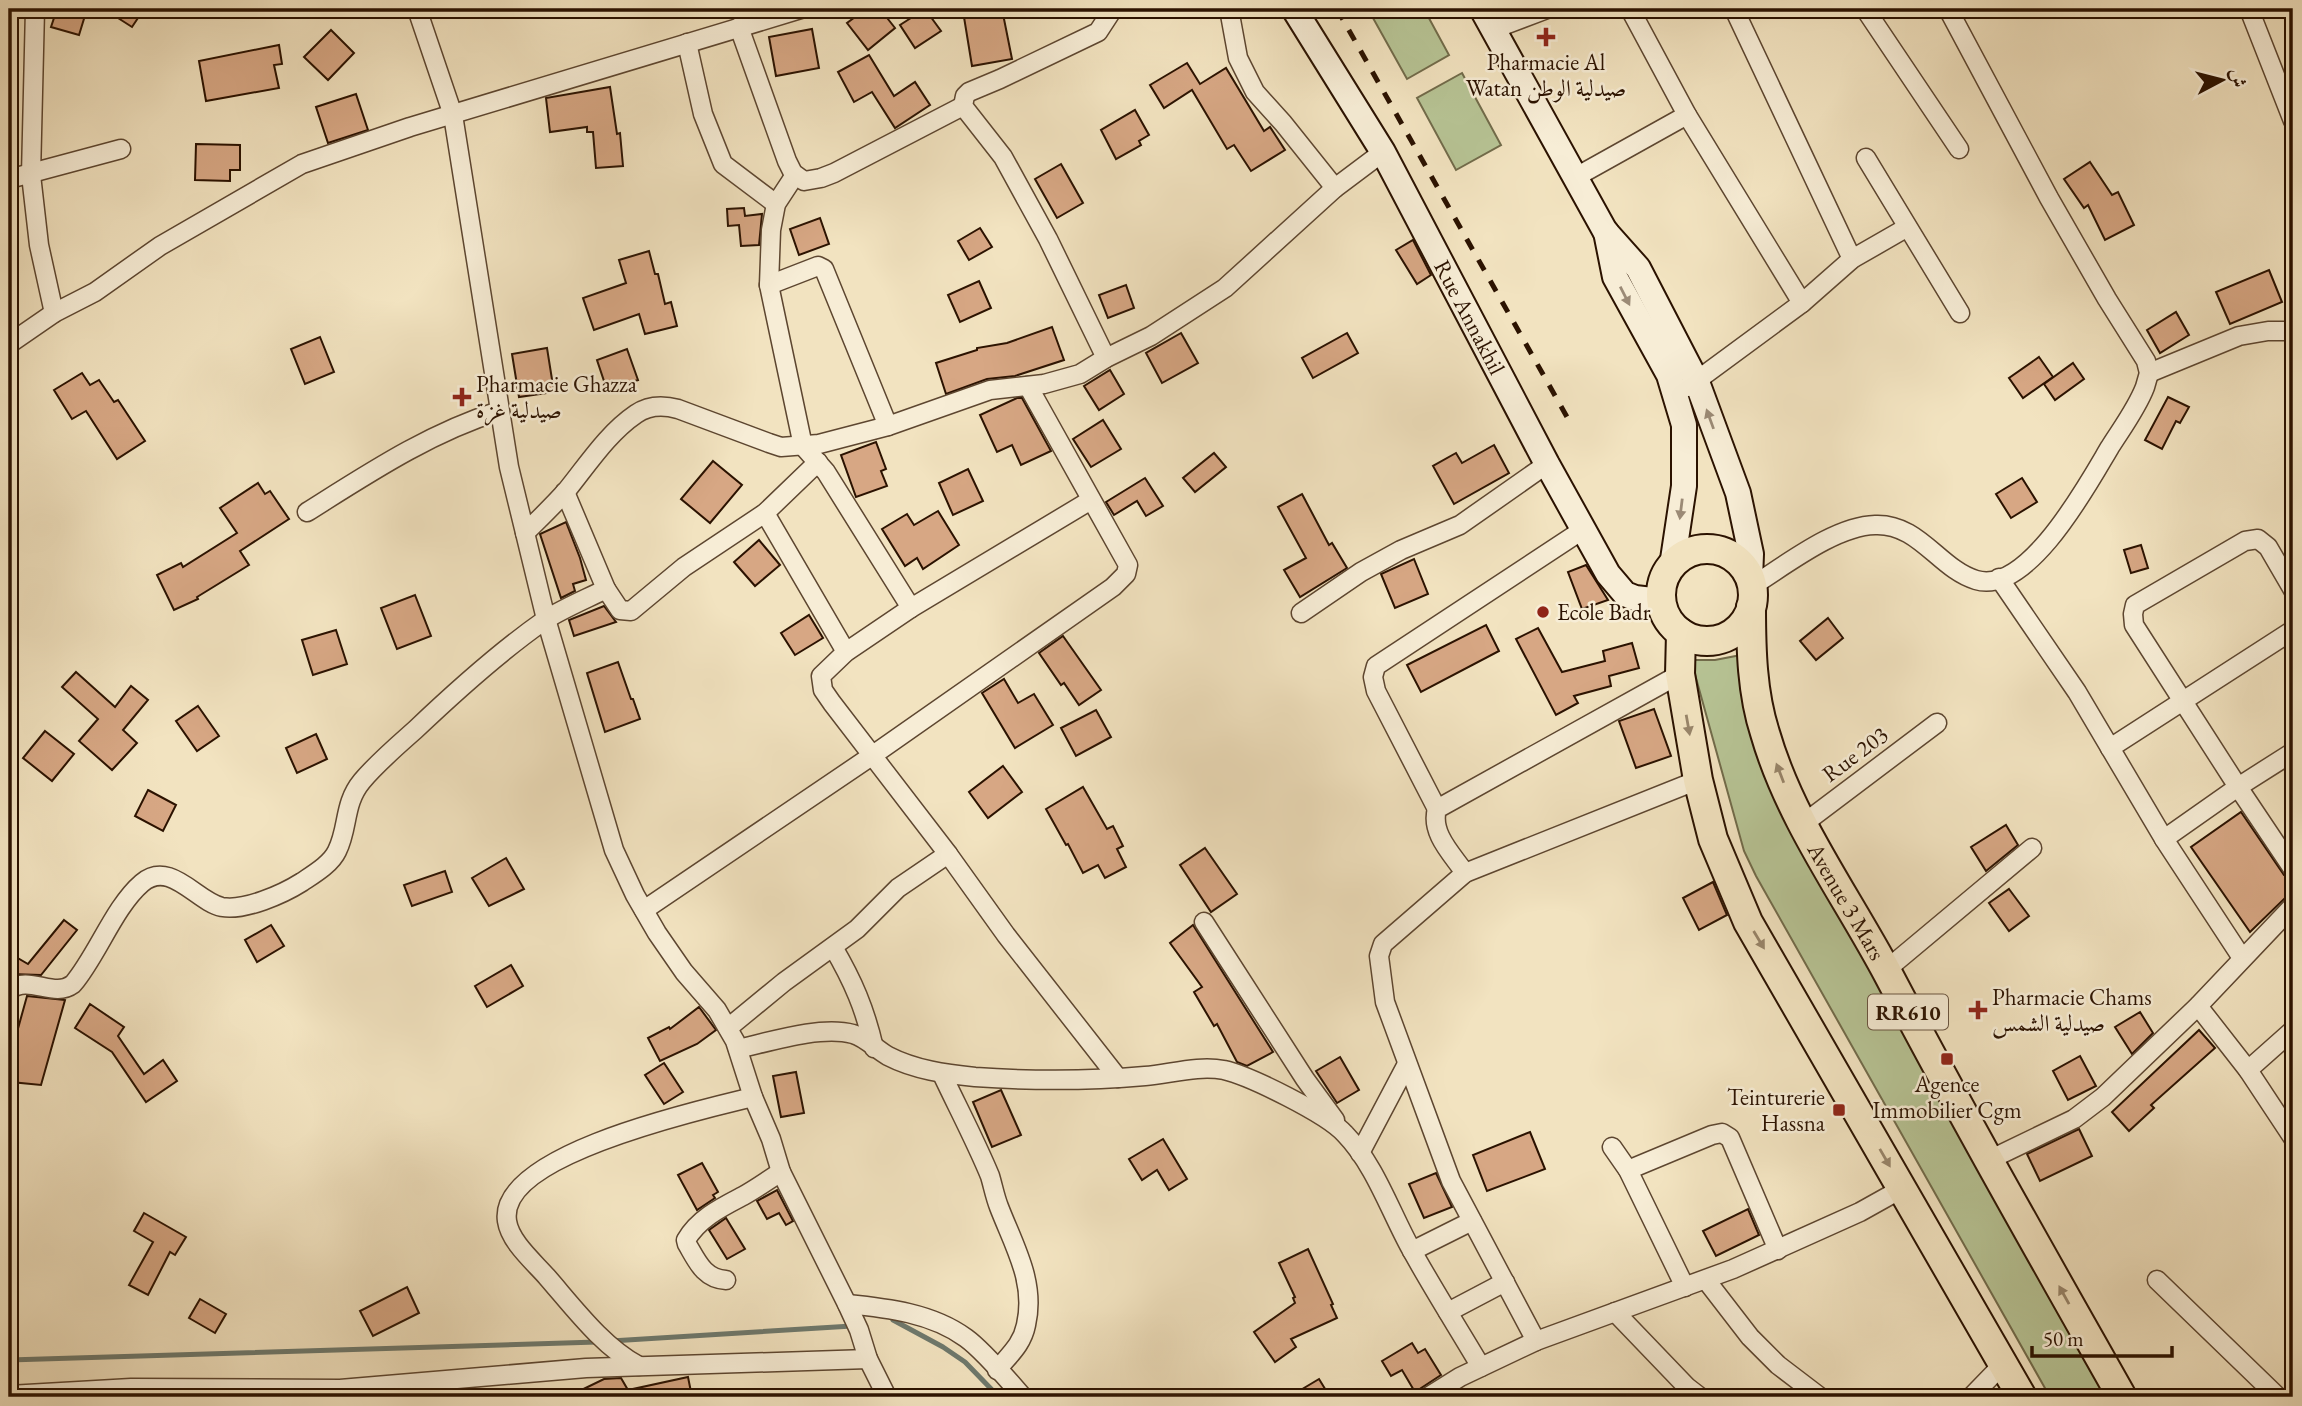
<svg xmlns="http://www.w3.org/2000/svg" width="2302" height="1406" viewBox="0 0 2302 1406" font-family="'EB Garamond',Amiri,serif">
  <rect width="100%" height="100%" fill="#f2e3c0"/>
  <filter id="stains"><feTurbulence type="fractalNoise" baseFrequency=".00286" numOctaves="4"/><feColorMatrix values="0 0 0 0 .2 0 0 0 0 .09 0 0 0 0 .02 0 0 0 .5 -.17"/></filter>
  <radialGradient id="worn" r=".72"><stop offset=".6" stop-color="#630" stop-opacity="0"/><stop offset="1" stop-color="#630" stop-opacity=".3"/></radialGradient>
  <g fill="#b7c495" stroke="#716b4a" stroke-width="2">
    <polygon points="1368,9 1424,9 1449,55 1407,79"/>
    <polygon points="1462,73 1501,145 1456,170 1417,98"/>
    <polygon points="1741,655 1754,727 2114,1397 2050,1397 1756,876 1744,851 1691,660 1715,660"/>
  </g>
  <g fill="none" stroke-linecap="round" stroke-linejoin="round">
    <g stroke="#6e796d" stroke-width="5">
      <polyline points="893,1320 943,1347 965,1362 999,1397"/>
      <polyline points="611,1341 852,1326"/>
      <polyline points="9,1360 597,1342"/>
    </g>
  </g>
  <g fill="#d7a784" stroke="#2b1200" stroke-width="2">
    <polygon points="57,9 87,9 79,35 51,27"/>
    <polygon points="104,9 144,9 132,27"/>
    <polygon points="866,9 880,9 895,28 868,50 847,23"/>
    <polygon points="925,9 941,31 915,48 900,25"/>
    <polygon points="974,9 1002,9 1012,59 972,66 963,11"/>
    <polygon points="812,29 819,68 776,76 769,37"/>
    <polygon points="331,30 354,53 328,80 304,57"/>
    <polygon points="279,45 282,64 274,65 279,88 206,101 199,61"/>
    <polygon points="869,55 894,96 915,82 930,105 895,128 872,92 854,102 838,72"/>
    <polygon points="1187,63 1200,84 1226,68 1264,131 1270,127 1285,150 1251,171 1234,145 1227,149 1192,90 1164,108 1150,85"/>
    <polygon points="610,87 617,134 620,133 623,166 596,168 593,132 587,132 587,127 550,132 546,98"/>
    <polygon points="356,94 368,130 328,143 316,107"/>
    <polygon points="1135,110 1149,135 1139,141 1141,145 1116,159 1101,130"/>
    <polygon points="196,144 240,145 240,170 230,170 230,181 195,180"/>
    <polygon points="2090,162 2112,195 2118,192 2134,225 2105,240 2088,205 2084,208 2064,179"/>
    <polygon points="1061,164 1083,203 1057,218 1035,179"/>
    <polygon points="744,208 745,216 762,214 759,245 741,246 739,225 728,226 727,209"/>
    <polygon points="820,218 829,244 799,255 790,229"/>
    <polygon points="980,228 992,247 969,260 958,241"/>
    <polygon points="1413,240 1431,275 1417,284 1396,250"/>
    <polygon points="649,251 655,274 658,274 665,304 671,302 677,326 645,334 639,314 594,330 583,298 626,283 619,260"/>
    <polygon points="2269,270 2282,302 2230,324 2216,292"/>
    <polygon points="979,281 991,308 960,322 948,295"/>
    <polygon points="1126,285 1134,308 1108,318 1099,295"/>
    <polygon points="2176,312 2189,335 2160,353 2147,330"/>
    <polygon points="1052,327 1064,360 1015,376 987,379 946,394 936,363 977,350 977,348 1007,343"/>
    <polygon points="1181,333 1198,363 1162,383 1146,353"/>
    <polygon points="1347,333 1358,353 1313,378 1302,358"/>
    <polygon points="320,337 334,372 305,384 291,349"/>
    <polygon points="547,348 554,392 519,397 512,354"/>
    <polygon points="627,349 638,380 607,390 597,360"/>
    <polygon points="2039,357 2053,377 2023,398 2009,378"/>
    <polygon points="2073,363 2084,379 2055,400 2044,384"/>
    <polygon points="1110,370 1124,394 1099,410 1084,386"/>
    <polygon points="82,373 90,385 99,380 114,402 118,400 145,441 117,459 86,411 72,419 54,390"/>
    <polygon points="2168,397 2189,407 2180,423 2176,421 2162,449 2145,440"/>
    <polygon points="1017,398 1022,398 1051,451 1021,465 1012,445 997,452 980,415"/>
    <polygon points="1103,420 1121,449 1091,467 1073,439"/>
    <polygon points="876,442 886,469 881,471 887,486 856,497 841,455"/>
    <polygon points="1494,445 1509,473 1454,504 1433,466 1456,453 1462,463"/>
    <polygon points="1214,453 1226,467 1195,492 1183,478"/>
    <polygon points="713,461 742,485 710,523 681,499"/>
    <polygon points="968,469 983,501 953,515 939,483"/>
    <polygon points="1145,478 1163,506 1146,516 1137,501 1114,515 1106,502"/>
    <polygon points="2022,478 2037,502 2011,518 1996,494"/>
    <polygon points="258,483 265,494 270,491 289,519 240,551 249,565 197,597 198,599 174,610 157,575 181,563 183,567 237,533 220,508"/>
    <polygon points="1302,494 1329,545 1332,543 1347,568 1300,597 1284,570 1306,558 1278,507"/>
    <polygon points="938,511 959,545 923,569 917,558 905,566 882,529 907,514 914,525"/>
    <polygon points="566,522 580,558 586,580 573,584 575,591 561,598 540,534"/>
    <polygon points="759,540 780,565 755,586 734,562"/>
    <polygon points="2141,545 2148,568 2131,573 2124,550"/>
    <polygon points="1414,559 1428,594 1395,608 1381,574"/>
    <polygon points="1586,565 1608,600 1582,609 1568,572"/>
    <polygon points="415,595 431,636 397,649 381,608"/>
    <polygon points="604,606 616,622 574,636 569,620"/>
    <polygon points="809,615 823,638 795,655 781,633"/>
    <polygon points="1828,618 1843,638 1816,660 1800,641"/>
    <polygon points="1486,625 1499,651 1421,692 1407,665"/>
    <polygon points="1538,628 1562,672 1605,661 1603,651 1632,643 1639,668 1609,676 1611,686 1574,696 1578,703 1556,715 1516,639"/>
    <polygon points="336,630 347,664 313,675 302,640"/>
    <polygon points="1063,636 1101,690 1079,705 1064,683 1061,685 1039,653"/>
    <polygon points="618,662 631,699 633,699 640,719 605,732 587,673"/>
    <polygon points="76,672 115,707 131,686 148,700 123,730 137,743 112,770 79,741 98,719 62,687"/>
    <polygon points="1004,679 1018,703 1034,694 1053,725 1015,748 982,693"/>
    <polygon points="198,706 219,736 197,751 176,721"/>
    <polygon points="1654,709 1671,756 1636,768 1619,721"/>
    <polygon points="1096,710 1111,737 1076,756 1061,728"/>
    <polygon points="45,731 74,754 52,781 23,758"/>
    <polygon points="316,734 327,759 297,773 286,748"/>
    <polygon points="1003,766 1022,792 988,818 969,792"/>
    <polygon points="1083,787 1107,829 1113,826 1123,846 1117,849 1126,867 1105,878 1098,865 1083,873 1068,844 1066,845 1046,809"/>
    <polygon points="148,790 176,805 163,831 135,816"/>
    <polygon points="2241,812 2284,875 2293,881 2293,895 2285,898 2250,932 2191,847"/>
    <polygon points="2006,825 2018,845 1986,871 1971,847"/>
    <polygon points="1205,848 1237,894 1211,912 1180,865"/>
    <polygon points="506,858 524,889 489,906 472,878"/>
    <polygon points="445,871 452,892 412,906 404,885"/>
    <polygon points="1713,882 1727,915 1699,930 1683,898"/>
    <polygon points="2009,889 2029,916 2009,931 1989,903"/>
    <polygon points="64,920 77,930 41,975 9,974 9,953 28,964"/>
    <polygon points="271,925 284,946 257,962 245,940"/>
    <polygon points="1193,925 1273,1052 1247,1066 1237,1062 1217,1024 1214,1026 1194,992 1202,987 1170,943"/>
    <polygon points="511,965 523,986 487,1007 475,986"/>
    <polygon points="27,996 65,1000 41,1085 11,1082 14,1043"/>
    <polygon points="90,1004 124,1027 118,1036 144,1074 163,1060 177,1081 146,1102 112,1052 75,1028"/>
    <polygon points="699,1007 716,1030 697,1044 660,1061 648,1038 669,1027 670,1029"/>
    <polygon points="2140,1012 2153,1033 2132,1054 2115,1027"/>
    <polygon points="2199,1030 2215,1048 2151,1105 2154,1108 2129,1131 2112,1112"/>
    <polygon points="2080,1056 2096,1086 2068,1100 2053,1071"/>
    <polygon points="1340,1057 1359,1090 1337,1103 1316,1071"/>
    <polygon points="664,1063 683,1092 664,1104 645,1075"/>
    <polygon points="796,1072 804,1113 781,1117 773,1076"/>
    <polygon points="1001,1090 1021,1135 992,1147 973,1102"/>
    <polygon points="2079,1129 2092,1156 2040,1181 2027,1154"/>
    <polygon points="1530,1132 1545,1169 1487,1191 1473,1155"/>
    <polygon points="1163,1139 1187,1179 1169,1190 1157,1170 1142,1180 1129,1159"/>
    <polygon points="702,1163 718,1192 713,1195 715,1198 697,1210 678,1175"/>
    <polygon points="1436,1173 1452,1207 1424,1218 1409,1184"/>
    <polygon points="777,1190 793,1221 786,1225 779,1213 767,1219 757,1201"/>
    <polygon points="1748,1209 1759,1235 1716,1256 1703,1231"/>
    <polygon points="144,1213 186,1237 175,1255 170,1252 148,1295 129,1285 153,1242 134,1231"/>
    <polygon points="726,1218 745,1249 727,1259 709,1230"/>
    <polygon points="1308,1249 1333,1304 1331,1305 1337,1318 1291,1339 1296,1347 1275,1362 1254,1332 1295,1303 1293,1298 1295,1297 1279,1263"/>
    <polygon points="407,1287 419,1313 373,1336 360,1311"/>
    <polygon points="200,1299 226,1314 215,1333 189,1318"/>
    <polygon points="1412,1343 1418,1353 1425,1349 1441,1375 1415,1392 1402,1370 1391,1376 1382,1361"/>
    <polygon points="688,1377 692,1397 567,1397 604,1379 621,1378 628,1390"/>
    <polygon points="1319,1379 1330,1397 1289,1397"/>
  </g>
  <g fill="none" stroke-linecap="round" stroke-linejoin="round">
    <defs>
      <g id="street">
        <polyline points="35,9 31,175 39,245 54,313"/>
        <polyline points="417,9 453,115 509,467 546,619 614,850 635,895 657,933 684,972 717,1010 735,1041 753,1097 771,1139 781,1172 847,1304 859,1330 868,1359 887,1397"/>
        <polyline points="1229,9 1238,58 1255,92 1283,123 1335,188"/>
        <polyline points="1630,9 1687,115 1802,303"/>
        <polyline points="1734,9 1852,259"/>
        <polyline points="1865,9 1959,149"/>
        <polyline points="2249,9 2293,121"/>
        <polyline points="739,27 787,161 793,173 804,181 821,178 834,173 963,106"/>
        <polyline points="1494,29 1547,9"/>
        <polyline points="687,43 703,114 723,164 776,204"/>
        <polyline points="1866,158 1960,313"/>
        <polyline points="795,175 776,204 771,230 769,285 803,446 826,472 911,608"/>
        <polyline points="1574,178 1687,115"/>
        <polyline points="9,179 121,149"/>
        <polyline points="769,285 818,266 824,269 888,426"/>
        <polyline points="9,344 54,313 95,292 160,246 302,164 410,127 801,9"/>
        <polyline points="1106,358 1048,239 1003,157 963,106 965,96 969,92 1000,79 1098,32 1113,9"/>
        <polyline points="2149,373 2239,336 2268,331 2293,331"/>
        <polyline points="1688,387 1802,303 1852,259 1906,228"/>
        <polyline points="565,492 606,589 620,610 631,611 684,567 765,513 818,462"/>
        <polyline points="1091,500 911,608 846,652 821,676 823,690 832,703 948,854 1006,935 1118,1078"/>
        <path d="M307 512C369 473 429 433 499 411"/>
        <polyline points="765,513 846,652"/>
        <path d="M525 533C539 519 554 505 567 490 588 464 608 433 636 414 649 405 663 405 678 409L769 443 781 447 819 444 888 426 990 390 1044 384 1080 374 1106 358 1151 336 1225 288 1335 188 1383 152"/>
        <polyline points="1999,578 2077,692 2164,839 2242,958"/>
        <path d="M1752 586C1786 565 1835 526 1875 525 1919 523 1939 569 1976 580 2028 596 2089 482 2110 447 2122 428 2137 408 2145 387L2149 373 2146 361 2107 299 2049 198 1948 9"/>
        <polyline points="2293,590 2268,547 2258,539 2245,541 2135,605 2133,614 2134,625 2238,787 2293,869"/>
        <polyline points="1301,613 1361,572 1401,550 1460,525 1547,464"/>
        <polyline points="2110,748 2293,630"/>
        <polyline points="1437,809 1376,691 1373,677 1376,666 1584,529"/>
        <polyline points="1803,824 1937,723"/>
        <polyline points="2164,839 2238,787 2293,752"/>
        <path d="M1465 873C1452 854 1430 833 1437 809L1680 674"/>
        <polyline points="644,910 873,755 1113,587 1126,574 1128,565 1028,386"/>
        <polyline points="1204,922 1305,1079 1335,1120"/>
        <path d="M833 947C853 981 865 1009 874 1048"/>
        <polyline points="1886,970 2032,848"/>
        <path d="M9 990C30 974 53 999 73 984 97 956 114 907 142 883 170 859 197 902 222 907 245 911 283 894 302 882 314 874 331 864 337 851 349 827 343 804 362 781 377 763 397 746 415 730 456 691 499 652 545 620 564 608 586 599 606 589"/>
        <polyline points="2198,1006 2248,1070 2293,1138"/>
        <polyline points="728,1028 784,982 857,929 898,888 948,854"/>
        <path d="M738 1049C769 1042 821 1025 853 1034 865 1037 877 1050 888 1056 915 1070 946 1074 975 1077 1032 1081 1088 1081 1145 1076 1170 1074 1198 1065 1224 1070 1250 1076 1327 1114 1345 1134 1375 1165 1390 1211 1411 1249 1433 1289 1458 1328 1481 1367"/>
        <polyline points="2248,1070 2293,1030"/>
        <path d="M942 1074C958 1108 976 1142 990 1176 993 1186 995 1197 999 1207 1014 1246 1036 1282 1026 1325 1022 1345 1009 1355 997 1370"/>
        <polyline points="1612,1147 1628,1170 1685,1287"/>
        <polyline points="1360,1153 1407,1064"/>
        <polyline points="1989,1160 2074,1119 2103,1097 2198,1006 2293,906"/>
        <polyline points="1628,1170 1712,1135 1722,1133 1730,1138 1778,1250"/>
        <polyline points="1412,1251 1472,1221"/>
        <path d="M726 1280C704 1279 697 1261 687 1244L686 1240C699 1218 722 1207 743 1196 756 1189 768 1180 781 1172"/>
        <polyline points="1706,1280 1750,1337 1778,1365 1820,1397"/>
        <polyline points="2157,1280 2278,1397"/>
        <path d="M847 1304C887 1308 932 1313 966 1338 984 1351 1008 1380 1023 1397"/>
        <polyline points="1448,1312 1505,1282"/>
        <polyline points="1615,1312 1687,1387 1700,1397"/>
        <polyline points="1536,1341 1451,1181 1385,1002 1379,956 1383,944 1465,873 1698,780"/>
        <path d="M639 1366C603 1347 574 1308 547 1277 534 1262 510 1242 507 1221 497 1154 705 1109 753 1097"/>
        <polyline points="9,1395 131,1388 340,1389 586,1368 868,1359"/>
        <polyline points="1428,1397 1460,1377 1536,1341 1733,1269 1860,1212 1903,1188"/>
        <polyline points="1971,1397 2003,1364"/>
      </g>
      <g id="secondary">
        <path id="s1" d="M1294 9 1383 152 1547 464 1608 574 1625 594 1635 598 1661 601"/>
        <polyline points="1482,9 1605,231 1638,268 1697,382 1738,493 1751,554 1750,579"/>
        <polyline points="1606,232 1615,277 1669,375 1684,425 1684,486 1672,566"/>
      </g>
      <g id="primary">
        <circle cx="1707" cy="595" r="46"/>
        <path id="s2" d="M1751 607C1751 649 1752 693 1765 733 1790 820 1846 895 1888 974 1963 1117 2043 1257 2122 1397"/>
        <polyline points="1681,633 1680,674 1698,780 1713,839 1748,922 2022,1397"/>
      </g>
    </defs>
    <use href="#street" stroke="#5d4630" stroke-width="21"/>
    <use href="#secondary" stroke="#2b1200" stroke-width="28"/>
    <use href="#primary" stroke="#2b1200" stroke-width="32"/>
    <use href="#street" stroke="#f7edd6" stroke-width="18"/>
    <use href="#secondary" stroke="#f7edd6" stroke-width="24"/>
    <use href="#primary" stroke="#f2e3c0" stroke-width="28"/>
    <polyline stroke="#2b1200" stroke-width="5" stroke-dasharray="12 12" stroke-linecap="butt" points="1337,9 1571,424"/>
  </g>
  <defs><path id="oneway-solid" d="M-6-.8H1V-3.2L6.5 0L1 3.2V.8H-6Z" transform="scale(1.75)"/></defs>
  <g fill="#9b8a76">
    <use href="#oneway-solid" transform="translate(1625 296) rotate(63)"/>
    <use href="#oneway-solid" transform="translate(1710 419) rotate(-110)"/>
    <use href="#oneway-solid" transform="translate(1681 509) rotate(97)"/>
  </g>
  <g fill="#98856a">
    <use href="#oneway-solid" transform="translate(1688 725) rotate(80)"/>
    <use href="#oneway-solid" transform="translate(1780 773) rotate(-111)"/>
    <use href="#oneway-solid" transform="translate(1759 940) rotate(59)"/>
    <use href="#oneway-solid" transform="translate(1885 1158) rotate(60)"/>
    <use href="#oneway-solid" transform="translate(2064 1295) rotate(-119)"/>
  </g>
  <g fill="#8f2418" stroke="#f7edd6" stroke-width="2.5">
    <path d="M1542.5 26.5h7v7h7v7h-7v7h-7v-7h-7v-7h7z"/>
    <path d="M458.5 386.5h7v7h7v7h-7v7h-7v-7h-7v-7h7z"/>
    <circle cx="1543" cy="612" r="7"/>
    <path d="M1974.5 999.5h7v7h7v7h-7v7h-7v-7h-7v-7h7z"/>
    <rect x="1940" y="1052" width="14" height="14" rx="3.5"/>
    <rect x="1832" y="1103" width="14" height="14" rx="3.5"/>
  </g>
  <g text-anchor="middle" dominant-baseline="central" stroke-width="5" stroke-linejoin="round" paint-order="stroke">
    <rect fill="#f7edd6" stroke="#685440" stroke-width="2" x="1868" y="994.5" width="80" height="35" rx="5"/>
    <g font-size="21" font-weight="bold" fill="#2b1200">
      <text x="1908" y="1012">RR610</text>
    </g>
    <g font-size="23" fill="#2b1200" stroke="#f7edd6" text-anchor="start">
      <text x="1546" y="62" text-anchor="middle">Pharmacie Al<tspan x="1546" dy="26">Watan صيدلية الوطن</tspan></text>
      <text x="476" y="384">Pharmacie Ghazza<tspan x="476" dy="26">صيدلية غزة</tspan></text>
      <text x="1557" y="612">Ecole Badr</text>
      <text x="1992" y="997">Pharmacie Chams<tspan x="1992" dy="26">صيدلية الشمس</tspan></text>
      <text x="1947" y="1084" text-anchor="middle">Agence<tspan x="1947" dy="26">Immobilier Cgm</tspan></text>
      <text x="1825" y="1097" text-anchor="end">Teinturerie<tspan x="1825" dy="26">Hassna</tspan></text>
    </g>
    <g font-size="23" fill="#2b1200" stroke="#f7edd6">
      <text stroke="none"><textPath href="#s1" startOffset="355">Rue Annakhil</textPath></text>
      <text transform="translate(1855 754) rotate(-37)">Rue 203</text>
      <text stroke="none"><textPath href="#s2" startOffset="315">Avenue 3 Mars</textPath></text>
    </g>
  </g>
  <rect width="2302" height="1406" fill="none" stroke="#f2e3c0" stroke-width="35"/>
  <rect x="10" y="10" width="2281" height="1385" fill="none" stroke="#2b1200" stroke-width="3.5"/>
  <rect x="18" y="18" width="2267" height="1371" fill="none" stroke="#2b1200" stroke-width="2"/>
  <g transform="translate(2222 80) rotate(83)" stroke="#f7edd6" stroke-width="5" paint-order="stroke">
  <path d="M0-5L12 26L0 18L-12 26Z" fill="#2b1200"/>
  <text y="-10" font-size="19" font-weight="bold" text-anchor="middle" fill="#2b1200">ش</text>
  </g>
  <path d="M2032 1346v10h140v-10" fill="none" stroke="#2b1200" stroke-width="3.5"/>
  <text x="2043" y="1346" font-size="21" fill="#2b1200" stroke="#f7edd6" stroke-width="5" paint-order="stroke">50 m</text>
  <rect width="100%" height="100%" filter="url(#stains)"/>
  <rect width="100%" height="100%" fill="url(#worn)"/>
</svg>
